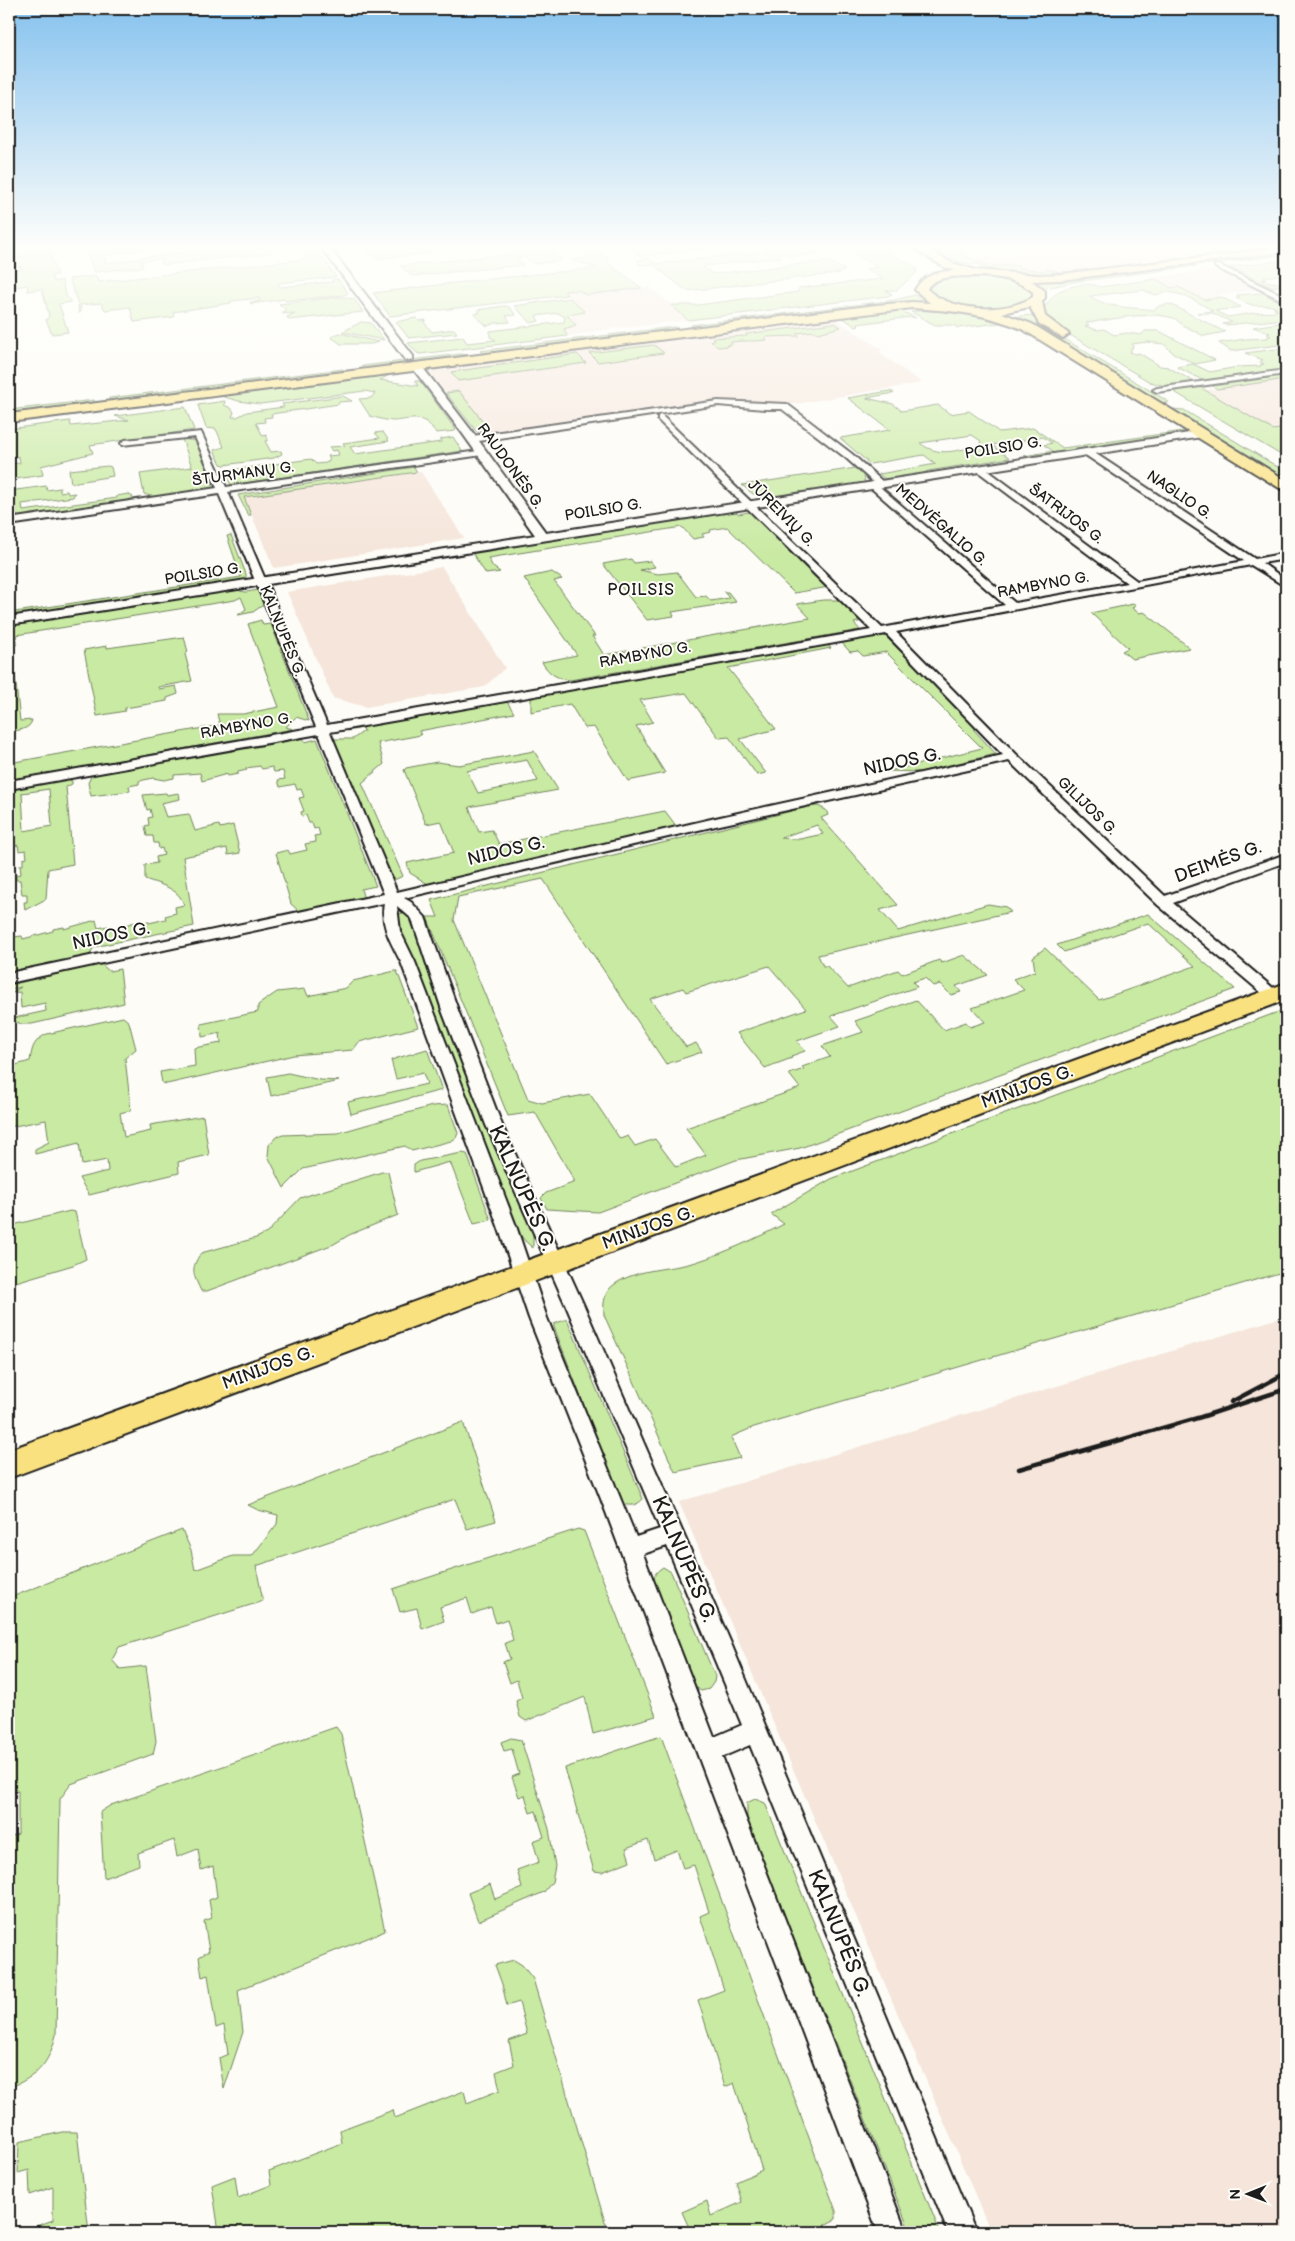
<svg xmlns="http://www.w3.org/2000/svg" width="1295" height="2241" viewBox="0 0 1295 2241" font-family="'Balsamiq Sans',sans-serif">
  <rect width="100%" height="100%" fill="#fdfcf7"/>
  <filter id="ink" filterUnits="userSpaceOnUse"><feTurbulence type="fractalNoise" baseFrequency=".02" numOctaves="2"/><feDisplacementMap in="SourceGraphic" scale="10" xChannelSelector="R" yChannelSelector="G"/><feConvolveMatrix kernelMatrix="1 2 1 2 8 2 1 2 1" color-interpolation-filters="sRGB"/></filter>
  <g filter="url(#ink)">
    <g fill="#f5e5da">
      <polygon points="926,247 1283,247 1042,276 1010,274 965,268 951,263"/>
      <polygon points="1216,269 1261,290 1218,295 1221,297 1205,300 1172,288 1153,278"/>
      <polygon points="650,287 688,320 600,330 567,336 564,330 567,327 575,325 567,315 584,312 563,291 578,290 586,295"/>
      <polygon points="832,317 881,349 881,354 922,383 795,404 725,401 484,434 477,432 430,373 430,371 438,367"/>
      <polygon points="1286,379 1286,428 1273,430 1205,390"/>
      <polygon points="421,472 464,538 274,568 244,497"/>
      <polygon points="442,567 505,668 484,687 366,707 333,698 287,592"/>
      <polygon points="1286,1316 1286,2232 991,2232 679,1502"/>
    </g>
    <g fill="#c9eaa2" stroke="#72835f" fill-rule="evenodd">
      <polygon points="25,247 52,247 51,256 57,275 51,276 54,282 62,280 65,294 71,302 59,304 68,332 52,334 46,320 49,316 42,289 27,291 28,285 15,287 17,283 9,280 9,271 21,269 20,266 9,267 9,258 28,256"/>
      <polygon points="102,247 147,247 142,250 103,255 106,263 140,259 140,257 243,247 268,247 272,253 162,265 161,259 141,261 143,267 94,272 86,248"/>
      <polygon points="364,247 426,247 431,253 375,259"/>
      <polygon points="526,247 549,249 561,259 560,261 534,264 525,257 517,258 523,265 412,276 400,266 520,253 513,248"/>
      <polygon points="578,247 594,247 608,258 608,262 612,266 642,288 586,295 578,290 564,291 567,295 390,316 373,293 471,281 597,268 572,260 591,258"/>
      <polygon points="627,247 728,247 640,256"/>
      <polygon points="759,247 812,247 819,253 791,257 784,253 777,254 781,257 704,266 704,268 713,274 828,261 845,270 840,273 687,291 652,264 639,265 638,260 648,258 656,264 769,251"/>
      <polygon points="844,247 884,247 900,259 908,262 916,268 917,272 897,290 886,291 892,294 888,296 688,320 671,305 698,305 798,292 799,288 883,279 865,269 878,267"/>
      <path d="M935 247H957L950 248C960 254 973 259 982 263 993 268 1008 265 1019 266L1018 268 1045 271 1046 269 1070 274 1022 273 989 269 978 264 961 263 934 249Z"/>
      <polygon points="1286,251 1286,255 1204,265 1198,262"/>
      <polygon points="313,253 320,254 336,277 278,283 280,287 333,282 332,280 338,279 348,293 345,295 286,301 284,299 251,304 250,302 260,301 259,298 231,301 231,303 173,312 174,317 134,322 130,307 105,310 101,303 80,305 81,312 79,313 77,301 69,279 96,276 98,282 308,259 305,254"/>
      <polygon points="1286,260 1286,274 1263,277 1266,279 1262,280 1286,285 1272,287 1230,267"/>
      <polygon points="1191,263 1197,266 1073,282 1047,288 1033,280"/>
      <path d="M963 276C979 276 1026 276 1032 295 1019 318 947 306 930 292V287L939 280Z"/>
      <path d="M1156 279 1171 288 1178 287 1205 300 1221 297 1241 307 1215 311 1228 317 1254 313 1275 312 1274 311 1278 310 1274 308H1277C1268 303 1261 307 1252 305 1247 304 1241 300 1236 298L1240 297 1237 295 1262 293 1286 305V319L1226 325 1223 324 1232 322 1212 313H1197L1213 311C1198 302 1186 294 1167 292 1162 291 1162 294 1155 295L1143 290 1090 296C1108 309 1132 307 1154 310L1159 306 1170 304 1225 332 1204 336 1183 325 1174 318 1158 315 1132 316 1086 323 1089 325 1085 326 1097 330 1104 329 1114 335 1127 333 1141 335 1145 331H1159L1215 360 1195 364 1173 353 1164 344 1147 342 1132 344 1133 346 1130 352 1135 354 1139 353 1160 366 1168 367 1194 382 1166 386 1150 382 1053 325 1046 319 1042 310C1047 304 1052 297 1058 292 1068 286 1091 281 1100 287Z"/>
      <polygon points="915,295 927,303 695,329 691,325 895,300"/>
      <polygon points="340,297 354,299 363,312 289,320 287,317 295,313 283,314 282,312 285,311 285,308 279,304"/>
      <polygon points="570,298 585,312 567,315 576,325 564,329 567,336 420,354 417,353 408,343 463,337 467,343 496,340 490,337 490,331 564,322 565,317 558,313 536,316 539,321 531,323 514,306"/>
      <polygon points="504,306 509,307 516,315 506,316 510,322 496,323 487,326 474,314 480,313 477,310"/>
      <polygon points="922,308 942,308 1010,322 1004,324 999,323 958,328 953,325 935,325 911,312 926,310"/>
      <polygon points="897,309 916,318 911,317 857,324 859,326 856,327 842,317"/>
      <polygon points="1031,315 1038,323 1169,402 1161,404 1012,317"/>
      <polygon points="416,318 419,321 426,320 424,322 432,332 454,329 457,333 409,338 396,322"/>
      <polygon points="361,322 371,323 384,340 342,332"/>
      <polygon points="1286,322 1286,344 1231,351 1219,343 1245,339 1268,338 1267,337 1271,336 1267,334 1270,333 1253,327"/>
      <path d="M834 323 841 327 818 333 814 331 797 333 799 336 765 337 767 340C754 342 743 340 731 342L732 344 727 345 728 346 718 347 710 341 714 340 712 338 747 336 746 334Z"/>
      <polygon points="674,327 680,329 483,355 483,353 480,351"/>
      <polygon points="339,333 379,342 371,344 341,344 331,337"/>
      <polygon points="654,345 664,353 598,362 589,353"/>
      <polygon points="1286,348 1286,368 1279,370 1204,381 1177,367 1193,364 1210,372 1238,367 1261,366 1260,365 1264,364 1260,362 1263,360 1245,353"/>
      <polygon points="460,354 469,355 365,370 359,368 363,366"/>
      <polygon points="577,354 586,363 458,381 451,372"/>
      <polygon points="343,369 345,373 109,400 109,398"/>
      <path d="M393 373 380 380 418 386 415 381H420L456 430 455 431 436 433C424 414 414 419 394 421 387 421 377 418 370 416L359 399 371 398 375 393 365 391 260 404 239 401 217 395Z"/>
      <polygon points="1286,374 1286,379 1217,389 1210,384"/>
      <polygon points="1198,386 1273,430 1286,428 1286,458 1171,390"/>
      <polygon points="459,391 490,430 477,432 446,393"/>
      <path d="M890 391 894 393 866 398 893 404 902 411 938 405 950 414 969 411 999 432 1033 428 1063 448 1183 431 1187 433 1037 457 1024 456 1053 451 1044 445 1052 443 1043 437 992 445 1010 458 928 471 917 476 886 480 879 474 936 464 924 455 870 464 840 438 890 430 848 398ZM972 435 981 441 979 446C957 450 939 458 920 443Z"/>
      <polygon points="343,396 352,401 338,402 339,404 271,414 272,417 264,418 265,422 256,423 263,436 266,435 268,440 265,441 271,452 281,451 282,454 274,458 224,465 221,464 214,450 224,447 216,429 206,428 198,405 225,401 224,405 231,408 234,412 232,417 237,417 247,412 284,407 282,404"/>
      <polygon points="94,400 95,404 9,415 9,410"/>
      <polygon points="185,407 194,430 90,445 93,453 41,466 43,475 9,480 9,474 12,473 10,464 20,463 19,457 13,456 9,458 9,429 70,421 71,426 129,420 115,416"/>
      <polygon points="1173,409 1184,410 1286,472 1286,482 1172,412"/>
      <polygon points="383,432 389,441 350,447 355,454 441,442 441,439 453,437 462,451 231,485 224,471 311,459 316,464 326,463 330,460 328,456 339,455 337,450 332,451 329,447 345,446 343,443 380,438 375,433"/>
      <polygon points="182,439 196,441 214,488 154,497 144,494 140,474 192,467"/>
      <polygon points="108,466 111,467 113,476 71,483 69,470"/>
      <polygon points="414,467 417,472 244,497 251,515 248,515 238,495"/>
      <polygon points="856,468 865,475 864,481 872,483 772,497 753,494 742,485"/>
      <polygon points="46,486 47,490 60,488 60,492 67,491 68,494 75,493 73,497 22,504 23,511 117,498 117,496 128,494 133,497 128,501 21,517 13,515 11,505 14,504 9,500 9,491"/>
      <polygon points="732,509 739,514 753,511 829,587 794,593 727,527 710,530 711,532 702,534 704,537 693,539 682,527 488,558 493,567 500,572 486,574 471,551"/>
      <polygon points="231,535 246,574 246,580 9,617 9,613 241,577 227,536"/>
      <polygon points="631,559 634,563 650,561 655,567 640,570 658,574 677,572 696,597 706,596 711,601 729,598 724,592 728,592 736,602 672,612 674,616 647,620 603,564"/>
      <path d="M552 572 562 579 554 581 595 636H592L604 655 810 618 797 604 823 600H842L862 621 854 623 860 630 570 680C557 679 548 673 542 662L577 655 524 578Z"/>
      <path d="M239 587 240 591 246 592 259 590 263 605 253 612 238 615 246 609 241 597 235 600 16 635 17 644 12 648 20 721 32 720C30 730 18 730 9 732V623Z"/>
      <polygon points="1133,604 1136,606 1132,608 1139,613 1144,612 1190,648 1132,659 1122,651 1128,648 1091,613"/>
      <polygon points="261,620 263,625 271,624 309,721 296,717 286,727 293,729 9,780 9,763 220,725 217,714 243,714 279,707 248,624"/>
      <polygon points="885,636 977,728 974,730 996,754 920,772 889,771 982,748 886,652 863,656 858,651 850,652 841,642 858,637"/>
      <polygon points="184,637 188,652 185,654 192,681 158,687 159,689 176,686 178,694 167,698 167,701 125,708 125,711 97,716 84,650 107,646 107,648"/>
      <polygon points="825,643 831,648 728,668 776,729 740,739 766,773 757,775 729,737 719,738 686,693 640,700 653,722 636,726 665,773 628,781 594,727 585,728 570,704 531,712 531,699 540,693"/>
      <polygon points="500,700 508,703 514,713 419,731 421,735 378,743 384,764 362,783 403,876 394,880 332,743 335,739 353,739 364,731 363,728 347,731 345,728"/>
      <polygon points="302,736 305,742 317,739 376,886 361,889 364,899 300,912 291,904 276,853 288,850 290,854 307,850 305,844 316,842 314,836 320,835 318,828 314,829 312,823 309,823 306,815 302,816 301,812 304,811 299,798 304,797 301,789 297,790 295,784 280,787 278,780 285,779 283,771 274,772 272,767 262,769 260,766 246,768 247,770 238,772 238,774 228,776 227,774 202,781 200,773 174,775 174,778 164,780 153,778 139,781 139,784 129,786 130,791 91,796 88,783 92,774"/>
      <path d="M534 751 558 790 469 807 479 832 492 830 499 844 665 811 677 827 428 884 410 873 407 863 454 853 441 821 426 824 404 770 406 768 437 762 459 765ZM527 760 538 781 478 793 467 771Z"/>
      <path d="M67 779 72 781V784L66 787 73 864 48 869 46 899 25 910 24 902H27V894H22L20 880H16V875L21 874 20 865H23V859L27 858 26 850 19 851 18 845 9 847V789ZM49 789 52 826 24 831 22 793Z"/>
      <path d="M166 793 167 795 179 793 180 799 161 803 166 817 189 814 195 831 219 825 220 828 233 825 240 853 228 855 227 848 183 857 194 926 94 947 89 956 9 973V930L12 929 13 937 22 936 23 939 53 931V929L64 927V929L96 920 98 928 108 926 109 930 135 922 136 924 148 921 149 923 166 919 165 916 176 913 175 907 184 905C179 888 161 885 145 879V865L157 863 156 857 164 855 162 848 159 849 158 843H154L153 836H147L145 826 149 825 148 818 152 817 150 809 147 810 143 795Z"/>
      <path d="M818 806 826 810 828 815 821 818 898 905 880 910 898 931 988 904 1006 907 1011 912 818 955 823 966H827L848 988 898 970 902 974 939 960 942 963 964 955 988 975 956 986 961 992 951 995 940 984 933 986 925 978 913 982 917 987 831 1016 840 1026 797 1041 805 1051 791 1056 792 1058 765 1068 737 1033 806 1009 769 966 686 992 683 988 650 999 686 1047 696 1043 702 1052 666 1064 543 879 458 897 454 920 528 1099 542 1103 590 1094 620 1139 628 1136 635 1146 655 1139 676 1167 706 1155 686 1128 800 1088 789 1074 804 1069 802 1067 830 1057 822 1046 863 1032 855 1021 916 1000 944 1030 966 1022 970 1027 985 1022 972 1008 1024 990 1013 979 1035 971 1033 957 1045 948 1099 1000 1195 966 1148 923 1064 952 1057 945 1148 914 1235 989 800 1148 736 1160 598 1212 547 1209 541 1198 546 1193 575 1182 535 1112 508 1116 427 917H438L431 900 808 807ZM817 825 823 834 800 839 780 838Z"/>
      <polygon points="405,912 408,914 533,1231 533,1248 525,1241 518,1232 396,918 396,915"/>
      <polygon points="101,964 109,971 120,969 124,1003 32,1024 21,1024 10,1019 46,1011 45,1003 21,1008 20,992 12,993 21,987 9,990 9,985"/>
      <polygon points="395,971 397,971 418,1027 359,1042 353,1050 294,1055 167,1084 162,1083 160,1072 195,1066 194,1048 221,1043 220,1033 202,1037 201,1024 258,1012 258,1005 277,992 305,989 308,996 346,988 353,981"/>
      <path d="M1286 1009V1271L754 1427 731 1437 740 1458 675 1472 604 1315C603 1303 604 1291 615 1284 638 1268 670 1270 696 1262 727 1252 755 1239 784 1224L771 1214 831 1179Z"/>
      <path d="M123 1017 129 1022 136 1049 125 1058 131 1110 120 1113 124 1137 151 1131 150 1125 203 1116 209 1155 178 1162 179 1173 89 1195 79 1178 108 1171 107 1160 82 1165 79 1143 35 1154V1149L49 1142 46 1120 9 1127V1067L30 1061C32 1047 34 1040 47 1034Z"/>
      <polygon points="427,1049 442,1090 351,1114 348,1102 427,1084 423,1073 396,1079 391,1060"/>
      <polygon points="288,1073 320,1080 339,1081 271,1096 267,1077"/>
      <polygon points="448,1105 458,1133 456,1138 451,1141 412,1151 405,1146 303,1169 284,1188 268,1156 269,1145 276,1137 283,1135 338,1133 432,1106"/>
      <polygon points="462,1153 467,1154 491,1220 474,1224 450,1162 414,1172 414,1165 420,1161"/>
      <path d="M382 1172H388L398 1215 349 1235 334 1244 207 1291H201C193 1274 190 1269 201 1253L256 1238 267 1233 300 1198Z"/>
      <polygon points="70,1211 75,1212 86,1259 73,1265 9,1284 9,1226"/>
      <path d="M567 1319 643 1499C636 1506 632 1506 622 1504L554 1327V1324Z"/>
      <path d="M463 1422 496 1521 467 1529 455 1499 256 1566 263 1601 119 1647 112 1660 120 1669 146 1666 156 1741 153 1754 71 1784 60 1799 56 2035C48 2066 38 2075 9 2088V1837L18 1834V1791L9 1793V1598L182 1530 191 1550 195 1570 233 1556H252L277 1524 278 1515 258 1510 248 1505Z"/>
      <polygon points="578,1529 584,1531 656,1716 593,1734 585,1697 526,1721 520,1717 516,1701 522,1698 517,1680 510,1683 503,1662 510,1659 505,1643 513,1640 507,1619 496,1623 491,1607 472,1614 467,1598 440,1607 444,1621 422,1629 417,1608 400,1612 393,1589"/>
      <path d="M663 1567 671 1572 715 1676 714 1682 709 1689 701 1691 696 1687 655 1586C653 1576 654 1573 663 1567Z"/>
      <polygon points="336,1727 341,1734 385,1931 238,1990 243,2032 224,2089 219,2058 228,2054 224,2025 216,2028 208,1975 202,1977 199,1957 209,1951 204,1921 212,1918 209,1900 217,1897 213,1866 201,1870 198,1849 177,1857 174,1840 138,1853 139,1865 104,1878 100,1812 111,1805"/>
      <polygon points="661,1736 836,2211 836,2219 811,2232 691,2232 682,2212 707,2201 711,2216 742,2202 736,2182 762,2170 734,2083 725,2087 698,2000 724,1990 700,1916 709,1912 694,1865 683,1868 677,1850 654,1859 648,1840 626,1848 630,1861 602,1872 594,1871 565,1768"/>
      <polygon points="511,1738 521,1740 549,1829 555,1866 552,1882 544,1892 478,1921 468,1893 490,1884 495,1899 522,1888 517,1870 539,1862 533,1841 544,1837 536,1811 530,1813 525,1795 519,1797 512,1777 519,1774 512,1749 504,1751 501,1742"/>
      <polygon points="755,1799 765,1803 940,2232 910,2232 747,1820 747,1803"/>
      <polygon points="514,1960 522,1965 533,1979 608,2232 219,2232 212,2185 235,2176 238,2198 271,2185 269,2171 342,2143 340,2130 393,2110 395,2118 464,2091 467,2103 500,2090 496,2072 514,2065 509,2041 527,2034 519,2002 507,2006 502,1984 495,1965"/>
      <polygon points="62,2132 77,2132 89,2232 31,2232 31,2228 53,2220 53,2187 30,2195 29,2170 18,2173 19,2142"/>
    </g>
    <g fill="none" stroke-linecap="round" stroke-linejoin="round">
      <defs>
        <g id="minor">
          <polygon points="1215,265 1219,265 1286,297 1286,302 1215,267"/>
          <polygon points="1286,370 1286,374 1157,392 1153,390 1157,388"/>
          <path d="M718 401 787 404 852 454 883 482 885 484 880 487 1015 603 1127 583 976 470V466H982L1137 581 1244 561 1084 454V450H1090L1255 559 1286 553V559L1262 563 1286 580V587L1251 565 896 632 1016 754 1165 896 1286 854V862L1173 903 1279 993 1281 996 1279 999H1269L1158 905 1009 761 720 825 404 898 411 902 425 917 459 1013 502 1125 585 1308 730 1641 976 2232H948L750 1745 722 1757 906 2232H878L601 1499 529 1318 498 1226 401 962C391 943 380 925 384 903L9 983V973L384 894 319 734 9 789V781L316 727 219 494 9 525V519L217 488 195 437 122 445 121 443 125 440 201 432 226 487 485 450 486 452 482 455 228 492 327 725 871 630 658 420V416L661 415 882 628 1005 605 870 487 868 485 873 482 846 458 782 409H764L718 405 472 442 468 439 472 436ZM886 634 1003 755 720 817 397 892 330 732ZM397 906 412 919 443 1013 486 1125 567 1308 660 1529 636 1537 547 1318 516 1226 415 962 400 931ZM667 1546 742 1725 714 1737 643 1554Z"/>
        </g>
        <g id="tertiary">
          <polygon points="321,247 329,247 413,356 413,360 405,360"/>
          <polygon points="416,363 420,364 471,430 546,533 1202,431 1208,434 1202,437 9,625 9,617 535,535 463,434 411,366"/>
        </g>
        <g id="primary">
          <path d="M912 247H924L952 263 976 270 1038 275 1061 274 1286 247V252L1061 280 1032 281 1045 291V298L1042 301 1045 316 1069 334 1063 338 1039 324 1030 307 1002 313 1032 324 1286 480V490L1281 489 1024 330C985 313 953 311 912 308L9 422V414L876 305 912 302 930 303 915 290C923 274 939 272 955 270L944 267ZM972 276C992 276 1017 278 1033 292V297C1005 314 951 312 927 289 934 275 958 277 972 276Z"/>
          <polygon points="1286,983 1286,1000 9,1478 9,1450"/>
        </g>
      </defs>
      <use href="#minor" stroke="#1c1c1c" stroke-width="4"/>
      <use href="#tertiary" stroke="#1c1c1c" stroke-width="4"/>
      <use href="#primary" stroke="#1c1c1c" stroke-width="4"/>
      <use href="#minor" fill="#fdfcf7" fill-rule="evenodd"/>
      <use href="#tertiary" fill="#fdfcf7" fill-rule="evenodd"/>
      <use href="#primary" fill="#fae180" fill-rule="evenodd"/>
      <g stroke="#1c1c1c" stroke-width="4.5">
        <polyline points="1231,1402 1286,1373"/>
        <polyline points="1019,1469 1201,1417 1286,1389"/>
      </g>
    </g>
  </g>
  <linearGradient id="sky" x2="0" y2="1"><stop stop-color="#86c2ee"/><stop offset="0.44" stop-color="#fefefb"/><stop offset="1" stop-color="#fefefb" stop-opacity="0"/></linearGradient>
  <rect width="1295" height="560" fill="url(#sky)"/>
  <g text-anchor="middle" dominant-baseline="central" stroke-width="4" stroke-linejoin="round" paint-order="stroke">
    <g font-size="15" fill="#1c1c1c" stroke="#fdfcf7">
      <text transform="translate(1003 448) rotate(-9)">POILSIO G.</text>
      <text transform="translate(510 466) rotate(54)">RAUDONĖS G.</text>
      <text transform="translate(243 474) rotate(-8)">ŠTURMANŲ G.</text>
      <text transform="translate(1179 495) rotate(34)">NAGLIO G.</text>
      <text transform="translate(603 510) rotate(-9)">POILSIO G.</text>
      <text transform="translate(781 513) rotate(45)">JŪREIVIŲ G.</text>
      <text transform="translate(1066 514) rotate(37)">ŠATRIJOS G.</text>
      <text transform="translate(941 525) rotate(41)">MEDVĖGALIO G.</text>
      <text transform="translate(203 574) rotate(-9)">POILSIO G.</text>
      <text transform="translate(1043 585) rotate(-10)">RAMBYNO G.</text>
      <text transform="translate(282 631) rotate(68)">KALNUPĖS G.</text>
      <text transform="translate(645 655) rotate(-10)">RAMBYNO G.</text>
      <text transform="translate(246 726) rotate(-10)">RAMBYNO G.</text>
      <text transform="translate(1087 806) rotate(44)">GILIJOS G.</text>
    </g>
    <g font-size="16" letter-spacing="1" fill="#1c1c1c" stroke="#fdfcf7">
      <text x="641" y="590">POILSIS</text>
    </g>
    <g font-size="18" fill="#1c1c1c" stroke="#fdfcf7">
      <text transform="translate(902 762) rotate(-12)">NIDOS G.</text>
      <text transform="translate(506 851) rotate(-13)">NIDOS G.</text>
      <text transform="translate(1218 862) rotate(-20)">DEIMĖS G.</text>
      <text transform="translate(111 936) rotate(-12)">NIDOS G.</text>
      <text transform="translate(1027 1087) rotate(-20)">MINIJOS G.</text>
      <text transform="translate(648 1228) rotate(-20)">MINIJOS G.</text>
      <text transform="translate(268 1368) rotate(-20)">MINIJOS G.</text>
    </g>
    <g font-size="21" fill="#1c1c1c" stroke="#fdfcf7">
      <text transform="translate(522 1188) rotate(66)">KALNUPĖS G.</text>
      <text transform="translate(684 1559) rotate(67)">KALNUPĖS G.</text>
      <text transform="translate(839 1933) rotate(68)">KALNUPĖS G.</text>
    </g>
  </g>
  <rect width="1295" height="2241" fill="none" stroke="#fdfcf7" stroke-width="30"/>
  <rect x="15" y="15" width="1265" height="2211" fill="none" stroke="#1c1c1c" stroke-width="2" filter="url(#ink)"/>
  <g transform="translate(1248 2194) rotate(269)" stroke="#fdfcf7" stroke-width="4" paint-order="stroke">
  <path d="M0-4L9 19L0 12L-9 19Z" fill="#1c1c1c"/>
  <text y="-8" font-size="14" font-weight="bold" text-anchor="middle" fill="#1c1c1c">N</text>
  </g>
</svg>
